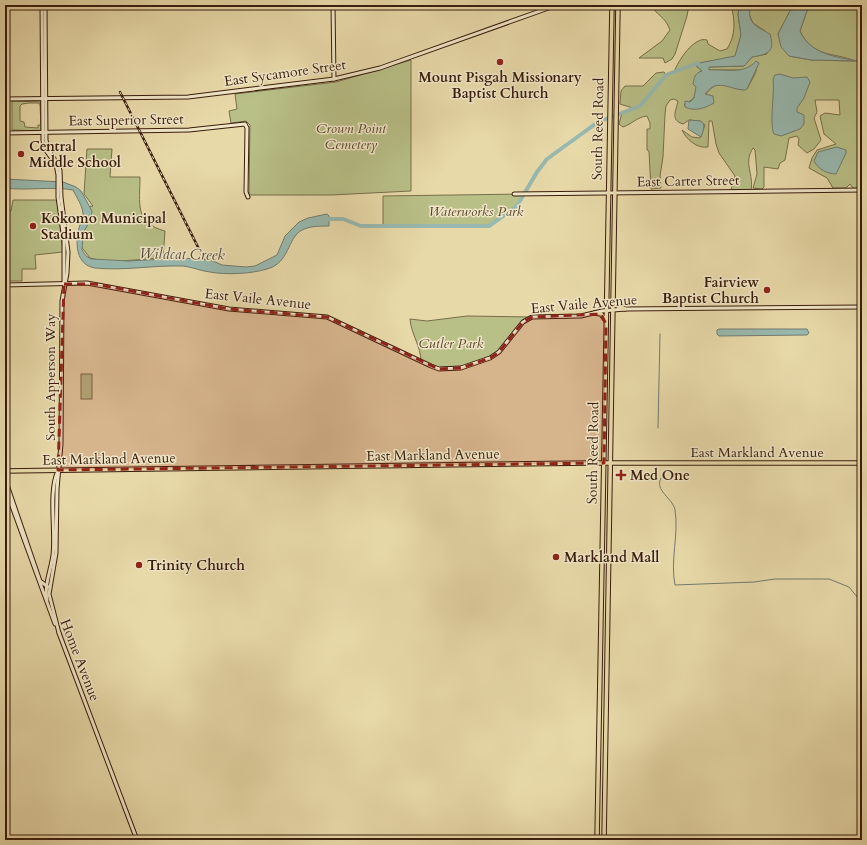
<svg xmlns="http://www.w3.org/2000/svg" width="867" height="845" viewBox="0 0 867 845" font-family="Cardo,serif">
  <rect width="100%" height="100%" fill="#e8d9a9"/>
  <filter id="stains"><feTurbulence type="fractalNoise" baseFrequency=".005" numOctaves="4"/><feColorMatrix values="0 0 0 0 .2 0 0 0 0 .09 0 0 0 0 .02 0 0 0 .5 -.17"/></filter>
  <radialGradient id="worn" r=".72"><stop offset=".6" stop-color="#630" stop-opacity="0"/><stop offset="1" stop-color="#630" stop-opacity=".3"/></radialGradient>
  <g fill="#b8bf87" stroke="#786e4a" fill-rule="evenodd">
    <path d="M651 5H689L687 16 675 54 672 59 665 63 663 58H639L662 41 670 30C665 16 657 16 651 5Z"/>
    <path d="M731 5H740L738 14 741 35 735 57 694 64 702 71 694 98 684 105 687 108C692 104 698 101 703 97 710 91 712 82 726 85 734 87 739 91 747 89L756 72V62L749 69 744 70H708L709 67 744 66 752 57 767 54 765 31 753 23 749 14 751 5H793L778 34 789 56 811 60 855 61C834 52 812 58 800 31L809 5H862V189L853 188 850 184 846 188H833L827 178 809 168 812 158 817 150 836 144 824 134 820 116 825 113 840 115 839 100H815L817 112 814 118 821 140 814 149 807 153 798 145 799 139 797 136 789 138 785 160 780 163 778 169 764 167V187L762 189 753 188 757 174 755 150 753 148C743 163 754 174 751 190H731L735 176 719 153 716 144 712 121H709L708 147C697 149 686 139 682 130L692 137 700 138 705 125 700 121 689 120 683 124C670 120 676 111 678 101L674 99 670 100 666 106 665 114 663 157 660 176 661 188 651 189 649 151 647 150V129H650V123L647 116C637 117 632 124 623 127L619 124 622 113 633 108 620 104 621 91 625 86H643L656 73 664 72 666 75 674 72C678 61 694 36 707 40L708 44 720 51 727 49C736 35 735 20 731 5Z"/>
    <polygon points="411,60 411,191 331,195 249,195 250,125 246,121 231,123 229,111 237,109 235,94 336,82"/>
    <path d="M12 101 41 102V131L12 130ZM29 103H39L40 105 41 125H38V128L25 127 24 122 20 121V106L22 104Z"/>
    <path d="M87 149H112L110 177H140C140 203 134 223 165 231L163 258 106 262 90 258 80 245 87 207 93 206 84 194Z"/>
    <polygon points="524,194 517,206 489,226 383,226 383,196"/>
    <polygon points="13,200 57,200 63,252 35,255 36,269 22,269 22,281 5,281 5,211 11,211"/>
    <path d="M467 316 532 317 526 319 499 352 468 366 439 369 421 362C421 346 411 334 410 319L427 321Z"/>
    <rect x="81" y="374" width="11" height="25"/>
  </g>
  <g fill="#98b9af" stroke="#727b6e">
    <path d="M740 5H751C746 23 756 26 770 34 775 52 769 54 752 57L744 66 709 67V70C726 69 744 75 756 61L759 63 747 89 745 90C729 90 718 77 705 94L713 96 714 103C705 108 695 112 685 107V101L690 102 694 98 696 87 693 84C694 78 695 73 702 71L694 64 735 56 741 35 738 14Z"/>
    <path d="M793 5H809L800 31C810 54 836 57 858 61L811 60 789 56 781 47 778 34Z"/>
    <path d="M780 74 793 78 807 77 810 82 804 98 797 108V112L804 115V124L800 129 781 136 774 134C769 124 775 92 773 79L775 75Z"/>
    <path d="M689 120 701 121C706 125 703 132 701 137L688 129Z"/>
    <path d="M837 147 846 150V153L836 174C827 174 818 169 814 161L818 152Z"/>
    <path d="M5 179 63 182 76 187 81 191 92 211 91 219 83 233 82 250 86 256 91 259 129 261 183 258 211 260 222 265 246 267 255 266 277 255 285 236 299 222 308 218 327 214 329 216V226C320 226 310 226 302 230 287 238 290 263 267 269 250 274 227 275 210 272 201 271 192 267 183 266 154 265 124 271 95 268 76 265 75 244 79 228 80 223 84 218 83 213 82 205 77 198 73 190 51 186 28 191 5 188Z"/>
    <polygon points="719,329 807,329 809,333 807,335 719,336 717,334 717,330"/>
  </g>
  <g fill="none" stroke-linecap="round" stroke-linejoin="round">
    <g stroke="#727b6e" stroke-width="1">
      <polyline points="658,428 660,334"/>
      <path d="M661 478C654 491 673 498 675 510 679 534 670 561 675 585L754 582 775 579H829L849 587 862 603"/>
    </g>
    <polyline stroke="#98b9af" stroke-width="4" points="324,219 343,219 361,226 489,226 517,206 537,172 547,159 598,122 640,106 666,75 698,63"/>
    <defs>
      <g id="secondary">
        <polyline points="42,5 43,141 45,149 56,164 58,175 58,197 64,240 64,284"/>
        <polyline points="45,5 46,140 48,148 60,170 61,197 68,252 67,273 62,301 61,444 57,489 56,553 49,594 59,633"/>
        <polyline points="333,5 334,79"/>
        <polyline points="5,99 188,97 334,79 380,68 557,5"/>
        <polyline points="5,133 189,130 245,124 247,128 246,192 248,197"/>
        <polyline points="514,194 862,190"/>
        <polyline points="5,285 87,283 229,309 327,317 431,366 439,369 461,368 490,358 499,352 523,322 532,317 581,316 602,311 625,309 862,307"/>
        <polyline points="5,479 40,581 48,587"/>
        <polyline points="5,487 55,624"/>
        <path d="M47 600C44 585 51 570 53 555 56 532 48 491 58 471"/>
        <polyline points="59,633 137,840"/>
      </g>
      <g id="primary">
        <polyline points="614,302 619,307 625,309"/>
        <polyline points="595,313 601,314 606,321"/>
        <polyline points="5,471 589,463 862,463"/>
        <polyline points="597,840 612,5"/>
        <polyline points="604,840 618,5"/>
      </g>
    </defs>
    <use href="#secondary" stroke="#391d0c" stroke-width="5"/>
    <use href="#primary" stroke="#391d0c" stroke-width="5.5"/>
    <use href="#secondary" stroke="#f0e6c7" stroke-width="3"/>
    <use href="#primary" stroke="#e8d9a9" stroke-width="3.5"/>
    <defs>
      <polyline id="rail" points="120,92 204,259"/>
    </defs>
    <use href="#rail" stroke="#391d0c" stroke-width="2.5"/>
    <use href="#rail" stroke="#f0e6c7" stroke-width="1" stroke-dasharray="3" stroke-linecap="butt"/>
  </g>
  <path fill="#8f2418" fill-opacity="0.2" stroke="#8f2418" stroke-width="3" stroke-dasharray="8 5" stroke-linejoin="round" d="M64 284H95L229 309 327 317 439 369 461 368 490 358 499 352 523 322 532 317 601 314 606 324 604 463 58 470Z"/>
  <g fill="#8f2418" stroke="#f0e6c7" stroke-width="1.5">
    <circle cx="500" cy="62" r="4"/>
    <circle cx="21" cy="154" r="4"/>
    <circle cx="33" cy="226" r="4"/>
    <circle cx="767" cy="290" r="4"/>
    <path d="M619 469h4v4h4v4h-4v4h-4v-4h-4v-4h4z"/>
    <circle cx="556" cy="557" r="4"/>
    <circle cx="139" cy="565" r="4"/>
  </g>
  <g text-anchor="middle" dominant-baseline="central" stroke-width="3" stroke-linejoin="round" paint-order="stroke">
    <g font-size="14" fill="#391d0c" stroke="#f0e6c7">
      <text transform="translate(285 73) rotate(-8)">East Sycamore Street</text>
      <text transform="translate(126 120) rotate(-1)">East Superior Street</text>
      <text transform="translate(598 129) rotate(-89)">South Reed Road</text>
      <text transform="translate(688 181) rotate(-1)">East Carter Street</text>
      <text transform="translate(258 299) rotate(6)">East Vaile Avenue</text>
      <text transform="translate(584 304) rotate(-5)">East Vaile Avenue</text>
      <text transform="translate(50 377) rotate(-90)">South Apperson Way</text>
      <text x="757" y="452">East Markland Avenue</text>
      <text transform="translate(593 453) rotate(-89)">South Reed Road</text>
      <text transform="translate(433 455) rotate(-1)">East Markland Avenue</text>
      <text transform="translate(109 459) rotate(-1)">East Markland Avenue</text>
      <text transform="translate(80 660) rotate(69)">Home Avenue</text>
    </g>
    <g font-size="14" font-weight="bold" fill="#391d0c" stroke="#f0e6c7" text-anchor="start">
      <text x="500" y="77" text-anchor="middle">Mount Pisgah Missionary<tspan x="500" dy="16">Baptist Church</tspan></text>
      <text x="29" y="146">Central<tspan x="29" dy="16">Middle School</tspan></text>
      <text x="41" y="218">Kokomo Municipal<tspan x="41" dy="16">Stadium</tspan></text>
      <text x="759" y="282" text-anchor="end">Fairview<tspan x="759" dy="16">Baptist Church</tspan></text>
      <text x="630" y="475">Med One</text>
      <text x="564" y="557">Markland Mall</text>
      <text x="147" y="565">Trinity Church</text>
    </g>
    <g font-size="14" font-style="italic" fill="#59462b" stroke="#f0e6c7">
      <text x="351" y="128">Crown Point<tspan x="351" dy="16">Cemetery</tspan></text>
      <text x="476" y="211">Waterworks Park</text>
      <text x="451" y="343">Cutler Park</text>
    </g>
    <g font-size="15" font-style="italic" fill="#564c3d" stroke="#f0e6c7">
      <text transform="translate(182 254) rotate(1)">Wildcat Creek</text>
    </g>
  </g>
  <rect width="867" height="845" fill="none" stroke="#e8d9a9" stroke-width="20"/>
  <rect x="6" y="6" width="855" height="833" fill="none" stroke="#391d0c" stroke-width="2"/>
  <rect x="10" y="10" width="847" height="825" fill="none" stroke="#391d0c"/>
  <rect width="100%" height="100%" filter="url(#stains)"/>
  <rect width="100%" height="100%" fill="url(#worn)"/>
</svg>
